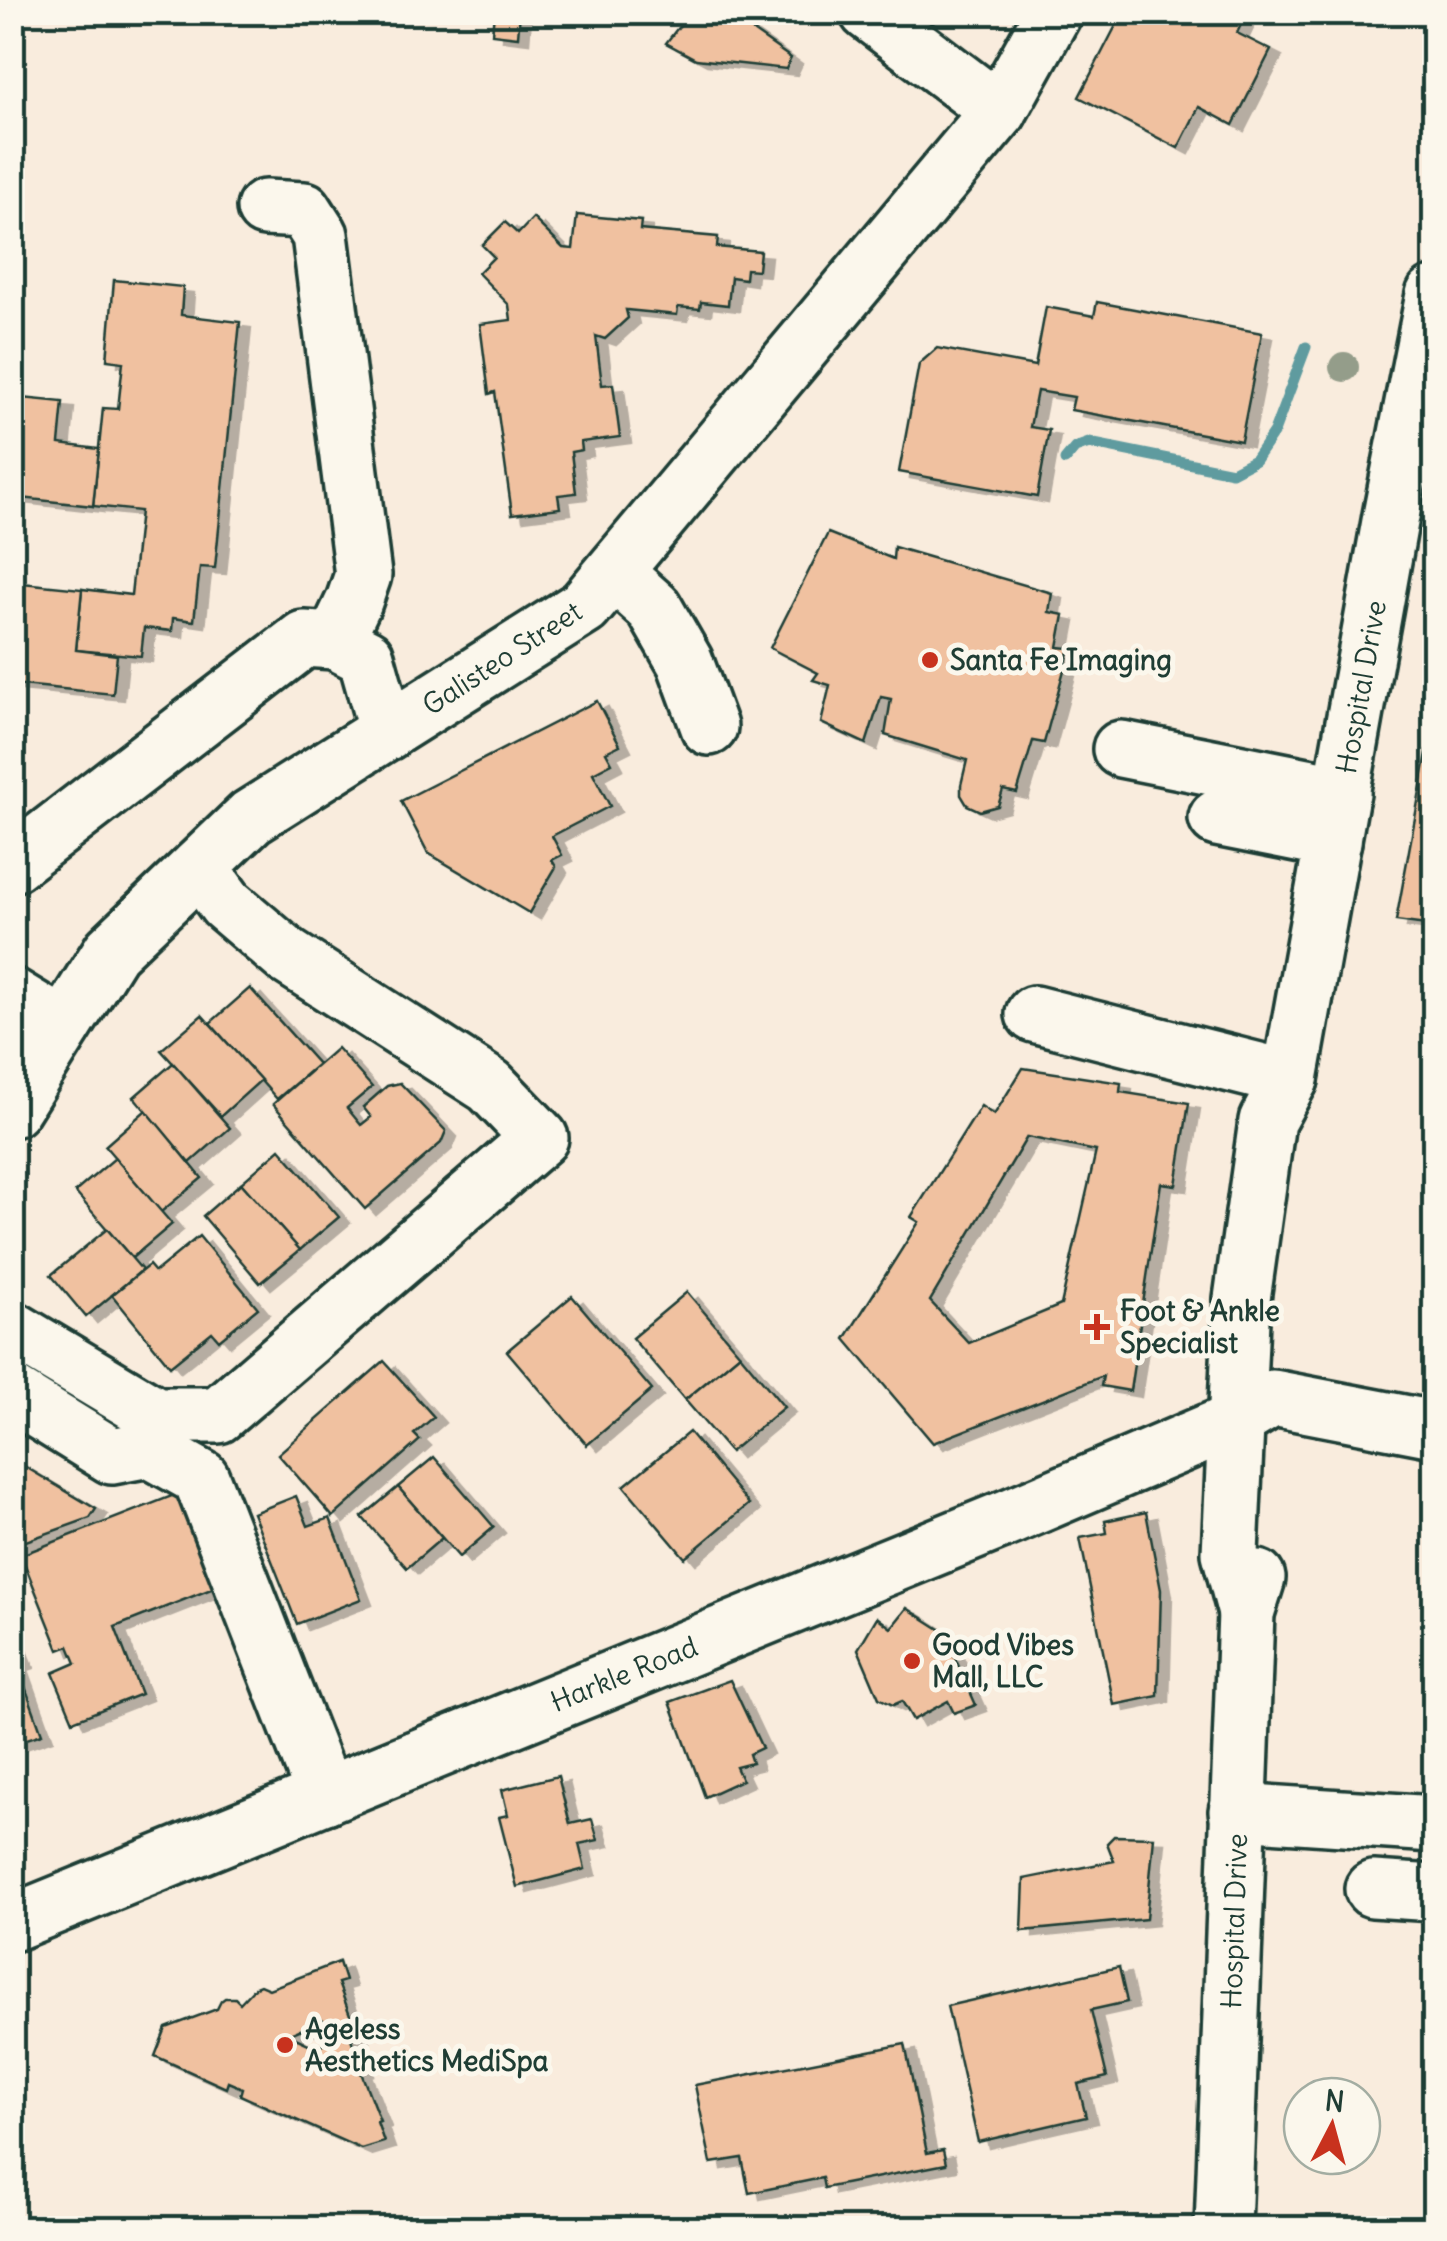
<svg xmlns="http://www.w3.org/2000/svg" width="1447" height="2241" viewBox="0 0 1447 2241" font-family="Delius,sans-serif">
  <defs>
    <filter id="shadow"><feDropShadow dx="11" dy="6" stdDeviation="0" flood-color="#0004"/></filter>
  </defs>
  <rect width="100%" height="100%" fill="#f9ecdd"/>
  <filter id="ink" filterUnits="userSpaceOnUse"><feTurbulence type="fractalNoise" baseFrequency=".01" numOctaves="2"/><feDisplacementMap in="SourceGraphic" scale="20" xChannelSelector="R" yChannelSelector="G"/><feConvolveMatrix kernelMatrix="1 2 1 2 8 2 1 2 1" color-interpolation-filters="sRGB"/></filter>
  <g filter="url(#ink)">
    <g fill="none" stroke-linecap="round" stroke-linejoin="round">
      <polyline stroke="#5f9b9f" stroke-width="11" points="1065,460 1075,448 1089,443 1232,472 1255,460 1274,432 1306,347"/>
    </g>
    <g fill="#f0c1a0" stroke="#1f3d34" stroke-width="2.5" fill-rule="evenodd" filter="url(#shadow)">
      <polygon points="494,12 520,12 518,37 492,34"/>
      <polygon points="690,12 726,12 791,58 786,69 696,59 666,43"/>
      <polygon points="1123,12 1247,12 1237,33 1271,50 1233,125 1199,107 1178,148 1079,97"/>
      <polygon points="577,215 641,221 640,230 718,237 717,247 760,251 758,270 746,269 745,279 731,277 728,305 701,302 700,309 678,307 677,315 626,310 628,318 605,339 596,336 602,385 613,384 620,437 581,442 582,450 571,452 576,493 558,495 560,508 512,514 495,392 489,394 480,324 511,320 509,305 478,273 494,257 482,245 505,222 518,234 533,218 563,248 573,249"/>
      <polygon points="114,280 183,287 181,315 240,322 215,568 200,567 194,621 173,618 172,631 144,628 141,656 76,650 82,589 131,595 140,511 93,506 103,408 118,409 123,362 107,360"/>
      <polygon points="1097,302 1262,333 1241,441 1071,410 1074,397 1037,391 1030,427 1049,430 1037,497 899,472 919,364 937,348 1035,366 1046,307 1094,316"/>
      <polygon points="12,397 63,402 59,444 99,449 93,506 12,497"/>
      <polygon points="828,533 893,559 894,547 1052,593 1049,612 1064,615 1058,647 1070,648 1044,743 1033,741 1017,793 1003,790 998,806 980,811 967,805 961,795 961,785 967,760 885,735 891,699 881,697 866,744 821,723 830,685 813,680 818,673 770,648"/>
      <polygon points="12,582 82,589 76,650 117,655 113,694 12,684"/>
      <polygon points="597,701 620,745 606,752 612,763 593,773 610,806 552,836 562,855 552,860 556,867 529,913 428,853 401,801"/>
      <polygon points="1434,715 1434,926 1396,921"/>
      <polygon points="250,988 318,1064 277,1099 210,1023"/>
      <polygon points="202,1015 261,1080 221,1116 161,1050"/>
      <polygon points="337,1048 372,1087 347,1108 361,1125 371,1117 363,1107 387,1086 400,1083 446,1131 441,1143 365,1209 273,1104"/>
      <polygon points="173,1063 230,1128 190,1163 134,1097"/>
      <path d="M1023 1068 1121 1083 1120 1092 1189 1103 1176 1185 1161 1183 1130 1391 1101 1386 1103 1376 933 1443 845 1339 919 1222 911 1217 981 1106 994 1115ZM1027 1137 1096 1151 1061 1305 969 1343 930 1301Z"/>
      <polygon points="146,1110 202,1178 161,1212 105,1146"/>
      <polygon points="280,1149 339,1217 300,1250 241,1183"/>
      <polygon points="115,1158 172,1224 132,1258 75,1192"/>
      <polygon points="241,1183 300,1250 260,1283 203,1216"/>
      <polygon points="107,1229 142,1270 86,1317 51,1275"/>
      <polygon points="199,1236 258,1308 219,1340 212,1332 170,1366 112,1295 149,1265 155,1272"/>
      <polygon points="687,1292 740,1354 685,1400 632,1338"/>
      <polygon points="572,1296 652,1390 587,1445 507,1351"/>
      <polygon points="740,1354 784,1407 730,1452 685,1400"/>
      <polygon points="384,1361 434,1417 414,1434 420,1440 333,1517 278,1454"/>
      <polygon points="689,1432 749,1504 685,1558 624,1486"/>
      <polygon points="434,1457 494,1527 459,1557 398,1487"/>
      <polygon points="12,1459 96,1509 90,1518 12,1546"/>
      <polygon points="398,1487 442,1538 407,1568 362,1517"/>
      <polygon points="187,1490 224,1584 115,1627 141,1694 73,1721 53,1673 76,1663 69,1646 59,1650 21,1555"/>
      <polygon points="296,1496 308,1526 330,1518 361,1599 297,1624 253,1513"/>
      <polygon points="1146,1512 1161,1590 1158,1696 1114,1705 1080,1538 1107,1533 1105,1521"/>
      <polygon points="907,1608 943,1631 976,1705 954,1713 948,1701 913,1720 902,1701 893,1705 879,1698 858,1649 877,1617 891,1628"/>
      <polygon points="12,1635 23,1662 17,1664 42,1734 12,1744"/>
      <polygon points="730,1680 762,1748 749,1754 752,1763 736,1767 742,1780 705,1797 670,1702"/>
      <polygon points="558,1776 570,1824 592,1819 598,1840 579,1844 585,1869 517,1887 499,1817 508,1815 502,1790"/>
      <polygon points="1114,1836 1154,1837 1146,1919 1022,1931 1024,1879 1114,1861 1107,1843"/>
      <path d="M339 1962 345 1981 338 1983 358 2036 351 2039 363 2069 360 2070 380 2121 377 2122 384 2142 361 2149 240 2095 242 2088 228 2082 226 2088 155 2056 166 2028 217 2009 221 2001 225 1998H235L240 2003 255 1987 260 1985 269 1989ZM323 2020 331 2041 315 2047 291 2036 290 2034Z"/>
      <polygon points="1119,1967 1127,2002 1091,2010 1107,2077 1078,2084 1086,2117 978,2142 947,2006"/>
      <polygon points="905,2044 927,2153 943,2150 946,2164 824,2188 822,2178 749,2193 742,2158 711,2163 695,2085"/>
    </g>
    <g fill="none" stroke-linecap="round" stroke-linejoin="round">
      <defs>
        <g id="minor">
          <polyline points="868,12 999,111"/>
          <polyline points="265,208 304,210 320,235 363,575 354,601 335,641"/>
          <polyline points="614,572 654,608 685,662 709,727"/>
          <polyline points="1121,749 1342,793"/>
          <polyline points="1217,818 1333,841"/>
          <polyline points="12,864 304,639 335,641 366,657 387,732"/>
          <polyline points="12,996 63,1027"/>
          <polyline points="1034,1014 1290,1079"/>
          <polyline points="12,1109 111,951 251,817 584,607 999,111 1054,12"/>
          <polyline points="12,1329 156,1415 218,1415 540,1138 490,1086 287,956 226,904 199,867"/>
          <polyline points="12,1394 112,1456 149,1449 201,1478 325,1796"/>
          <polyline points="1246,1613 1230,1553 1242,1299 1267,1121 1290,1079 1391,516 1434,295"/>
          <polyline points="1237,1811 1434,1824"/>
          <polyline points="1373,1889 1434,1893"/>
          <polyline points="12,1923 1012,1516 1235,1421 1273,1398 1434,1429"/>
          <polyline points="1223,2228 1246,1613 1257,1578"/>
        </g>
      </defs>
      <use href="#minor" stroke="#1f3d34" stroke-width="62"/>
      <use href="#minor" stroke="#fbf7ec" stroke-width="55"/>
    </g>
    <circle fill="#949d8a" cx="1344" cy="367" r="15"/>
  </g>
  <g fill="#c8321e" stroke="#fbf7ec" stroke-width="4">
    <circle cx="930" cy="660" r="10"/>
    <path d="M1092 1312h10v10h10v10h-10v10h-10v-10h-10v-10h10z"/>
    <circle cx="912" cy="1661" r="10"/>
    <circle cx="285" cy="2045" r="10"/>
  </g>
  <g text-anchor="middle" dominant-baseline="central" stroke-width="10" stroke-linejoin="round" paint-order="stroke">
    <g font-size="28" fill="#1f3d34" stroke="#fbf7ec">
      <text transform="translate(502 658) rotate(-33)">Galisteo Street</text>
      <text transform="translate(1361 687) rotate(-80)">Hospital Drive</text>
      <text transform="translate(624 1674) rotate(-22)">Harkle Road</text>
      <text transform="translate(1234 1921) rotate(-88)">Hospital Drive</text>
    </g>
    <g font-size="28" font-weight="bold" fill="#1f3d34" stroke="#fbf7ec" text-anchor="start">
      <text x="950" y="660">Santa Fe Imaging</text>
      <text x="1120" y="1311">Foot &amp; Ankle<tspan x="1120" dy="32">Specialist</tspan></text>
      <text x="932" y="1645">Good Vibes<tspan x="932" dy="32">Mall, LLC</tspan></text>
      <text x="305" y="2029">Ageless<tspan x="305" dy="32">Aesthetics MediSpa</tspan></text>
    </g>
  </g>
  <rect width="1447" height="2241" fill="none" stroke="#fbf7ec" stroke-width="50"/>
  <rect x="25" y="25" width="1397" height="2191" fill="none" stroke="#1f3d34" stroke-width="4" filter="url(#ink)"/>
  <g transform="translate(1332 2126) rotate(6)"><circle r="48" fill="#fbf7ec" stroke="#a3ada2" stroke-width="2.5"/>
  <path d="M0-8L18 38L0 25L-18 38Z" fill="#c8321e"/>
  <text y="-15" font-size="28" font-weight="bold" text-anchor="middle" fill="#1f3d34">N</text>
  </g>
</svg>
